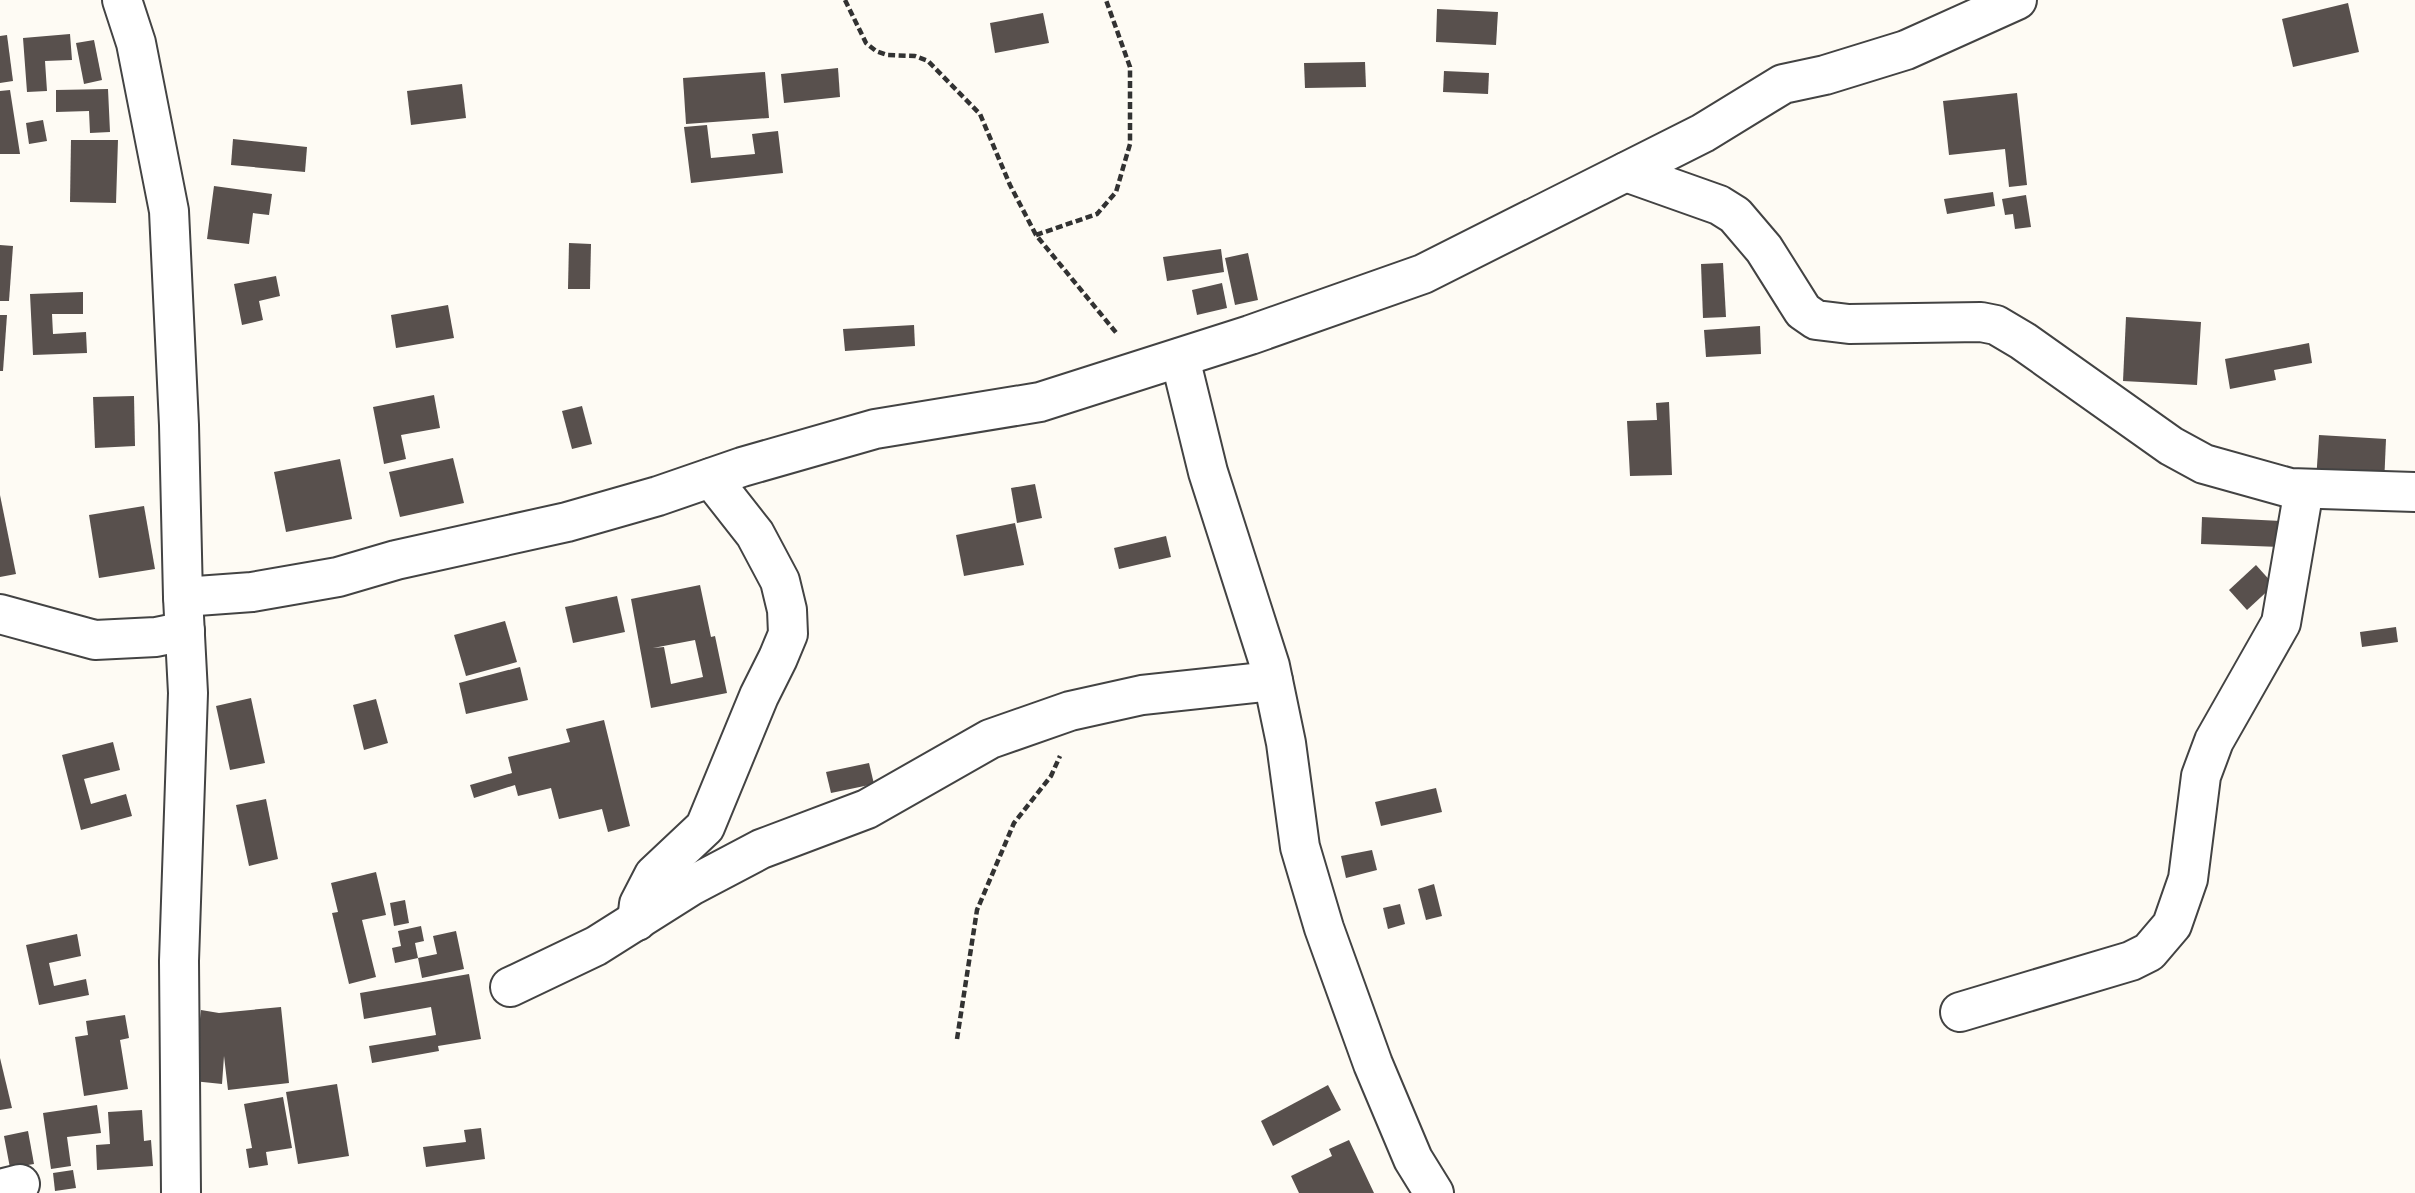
<svg xmlns="http://www.w3.org/2000/svg" width="2415" height="1193" viewBox="0 0 2415 1193" font-family="Spectral,serif">
  <rect width="100%" height="100%" fill="#fefbf4"/>
  <g fill="#58504d" fill-rule="evenodd">
    <polygon points="2348,3 2359,52 2293,67 2282,19"/>
    <polygon points="1437,9 1498,12 1496,45 1436,42"/>
    <polygon points="1043,13 1049,43 995,53 990,23"/>
    <polygon points="70,34 72,60 45,61 47,91 27,92 23,38"/>
    <polygon points="7,35 13,81 0,83 0,36"/>
    <polygon points="94,40 102,80 84,84 76,43"/>
    <polygon points="1365,62 1366,87 1305,88 1304,63"/>
    <polygon points="838,68 840,97 784,103 781,74"/>
    <polygon points="1444,71 1489,73 1488,94 1443,92"/>
    <polygon points="765,72 769,118 686,124 683,78"/>
    <polygon points="462,84 466,118 411,125 407,91"/>
    <polygon points="108,89 110,132 90,133 89,111 56,112 56,90"/>
    <polygon points="10,90 20,154 0,154 0,91"/>
    <polygon points="2017,93 2027,185 2009,187 2005,149 1949,155 1943,101"/>
    <polygon points="43,120 47,141 29,144 26,123"/>
    <polygon points="707,125 711,158 755,154 752,134 778,131 783,173 691,183 684,127"/>
    <polygon points="233,139 307,147 305,172 231,165"/>
    <polygon points="71,140 118,140 116,203 70,202"/>
    <polygon points="214,186 272,194 269,215 253,213 249,244 207,239"/>
    <polygon points="1993,192 1995,206 1947,214 1944,199"/>
    <polygon points="2026,195 2031,227 2015,229 2013,214 2005,215 2002,199"/>
    <polygon points="569,243 591,244 590,289 568,289"/>
    <polygon points="0,245 13,246 9,301 0,301"/>
    <polygon points="1221,249 1224,272 1167,281 1163,257"/>
    <polygon points="1248,253 1258,300 1235,305 1225,258"/>
    <polygon points="1723,263 1726,317 1703,318 1701,264"/>
    <polygon points="276,276 280,296 259,301 263,320 242,325 234,284"/>
    <polygon points="1222,283 1227,308 1197,315 1192,290"/>
    <polygon points="83,292 83,314 52,314 53,334 86,332 87,353 33,355 30,294"/>
    <polygon points="448,305 454,338 396,348 391,315"/>
    <polygon points="0,315 7,315 3,371 0,371"/>
    <polygon points="2126,317 2201,322 2197,385 2123,381"/>
    <polygon points="914,325 915,346 845,351 843,329"/>
    <polygon points="1760,326 1761,354 1706,357 1704,330"/>
    <polygon points="2309,343 2312,363 2274,370 2276,380 2230,389 2225,359"/>
    <polygon points="434,395 440,428 401,435 406,459 384,464 373,407"/>
    <polygon points="134,396 135,446 95,448 93,397"/>
    <polygon points="1669,402 1672,475 1630,476 1627,421 1657,420 1656,403"/>
    <polygon points="582,406 592,444 572,449 562,411"/>
    <polygon points="2319,435 2386,439 2384,485 2316,482"/>
    <polygon points="453,458 464,503 400,517 389,472"/>
    <polygon points="340,459 352,519 286,532 274,472"/>
    <polygon points="1035,484 1042,518 1017,523 1011,488"/>
    <polygon points="0,495 16,574 0,577"/>
    <polygon points="144,506 155,569 99,578 89,515"/>
    <polygon points="2202,517 2281,521 2280,547 2201,544"/>
    <polygon points="1015,523 1024,565 964,576 956,535"/>
    <polygon points="1166,536 1171,557 1119,569 1114,548"/>
    <polygon points="2256,565 2274,585 2247,610 2229,590"/>
    <path d="M700 585 711 637 715 636 727 693 651 708 631 599ZM695 640 703 677 671 684 664 647 653 648Z"/>
    <polygon points="617,596 625,632 573,643 565,607"/>
    <polygon points="505,621 517,662 466,676 454,635"/>
    <polygon points="2396,627 2398,642 2362,647 2360,632"/>
    <polygon points="520,667 528,700 466,714 459,683"/>
    <polygon points="251,698 265,763 230,770 216,706"/>
    <polygon points="376,699 388,743 364,750 353,705"/>
    <polygon points="604,720 630,826 608,832 602,809 559,819 551,788 518,796 515,785 474,798 470,785 512,773 508,757 570,742 566,729"/>
    <polygon points="113,742 120,770 84,779 91,804 126,794 132,816 81,830 62,755"/>
    <polygon points="869,763 874,784 831,793 826,772"/>
    <polygon points="1436,788 1442,812 1381,826 1375,802"/>
    <polygon points="266,799 278,859 249,866 236,805"/>
    <polygon points="1372,850 1377,870 1346,878 1341,856"/>
    <polygon points="376,872 386,915 362,920 376,977 349,984 332,913 338,912 331,883"/>
    <polygon points="1434,884 1442,916 1426,920 1418,889"/>
    <polygon points="405,900 409,923 394,926 390,903"/>
    <polygon points="1400,904 1405,924 1388,929 1383,908"/>
    <polygon points="421,926 424,941 415,943 418,958 437,954 433,936 456,931 464,969 422,978 418,958 395,963 392,948 401,946 398,931"/>
    <polygon points="77,934 81,956 49,963 54,986 86,979 89,995 39,1005 26,945"/>
    <polygon points="469,974 481,1039 438,1046 439,1051 372,1063 369,1046 436,1035 431,1007 364,1019 360,993"/>
    <polygon points="281,1007 289,1083 228,1090 224,1056 222,1084 193,1081 201,1010 219,1013"/>
    <polygon points="125,1015 129,1038 120,1040 128,1089 84,1096 75,1037 88,1035 86,1021"/>
    <polygon points="0,1058 12,1108 0,1110"/>
    <polygon points="337,1084 349,1156 298,1164 286,1092"/>
    <polygon points="1328,1085 1341,1110 1273,1146 1261,1121"/>
    <polygon points="283,1097 292,1148 266,1152 268,1165 249,1168 246,1149 252,1148 244,1104"/>
    <polygon points="97,1105 101,1133 67,1137 71,1166 51,1169 43,1113"/>
    <polygon points="142,1110 144,1141 151,1140 153,1166 97,1170 96,1145 110,1144 108,1112"/>
    <polygon points="481,1128 485,1159 426,1167 423,1147 466,1142 464,1130"/>
    <polygon points="28,1131 34,1164 10,1168 4,1136"/>
    <polygon points="1349,1140 1374,1193 1299,1193 1291,1176 1332,1156 1329,1149"/>
    <polygon points="73,1170 76,1188 55,1191 53,1173"/>
  </g>
  <g fill="none" stroke-linecap="round" stroke-linejoin="round">
    <defs>
      <g id="minor">
        <polyline points="122,0 136,43 169,211 179,425 183,597 188,693 179,961 181,1193"/>
        <polyline points="1626,172 1719,205 1735,215 1764,249 1803,311 1816,320 1849,324 1981,322 1996,325 2023,341 2171,446 2204,464 2290,488 2415,492"/>
        <polyline points="1180,358 1208,472 1270,666 1286,743 1300,847 1324,928 1373,1064 1413,1159 1434,1193"/>
        <polyline points="183,597 252,592 338,577 396,560 567,522 658,496 742,467 875,429 1040,402 1250,335 1423,274 1703,133 1783,84 1825,75 1906,50 2017,0"/>
        <polyline points="0,614 95,640 156,637 185,631"/>
        <polyline points="637,921 639,904 654,875 705,827 759,696 778,658 788,634 787,610 780,581 755,534 711,478"/>
        <polyline points="510,987 596,946 691,886 761,849 867,809 990,739 1070,711 1142,695 1273,681"/>
        <polyline points="1960,1012 2131,961 2149,952 2172,925 2188,879 2201,776 2214,741 2281,623 2304,489"/>
        <polyline points="0,1189 20,1184"/>
      </g>
    </defs>
    <use href="#minor" stroke="#434343" stroke-width="42"/>
    <g stroke="#323232" stroke-width="4.5" stroke-dasharray="7 3.5" stroke-linecap="butt">
      <polyline points="845,0 866,43 876,51 887,55 915,56 928,61 980,114 1010,185 1036,235 1118,335"/>
      <polyline points="1036,235 1097,214 1116,192 1130,144 1130,67 1106,0"/>
      <polyline points="957,1039 977,910 1014,823 1051,776 1060,756"/>
    </g>
    <use href="#minor" stroke="#fff" stroke-width="38"/>
  </g>
</svg>
